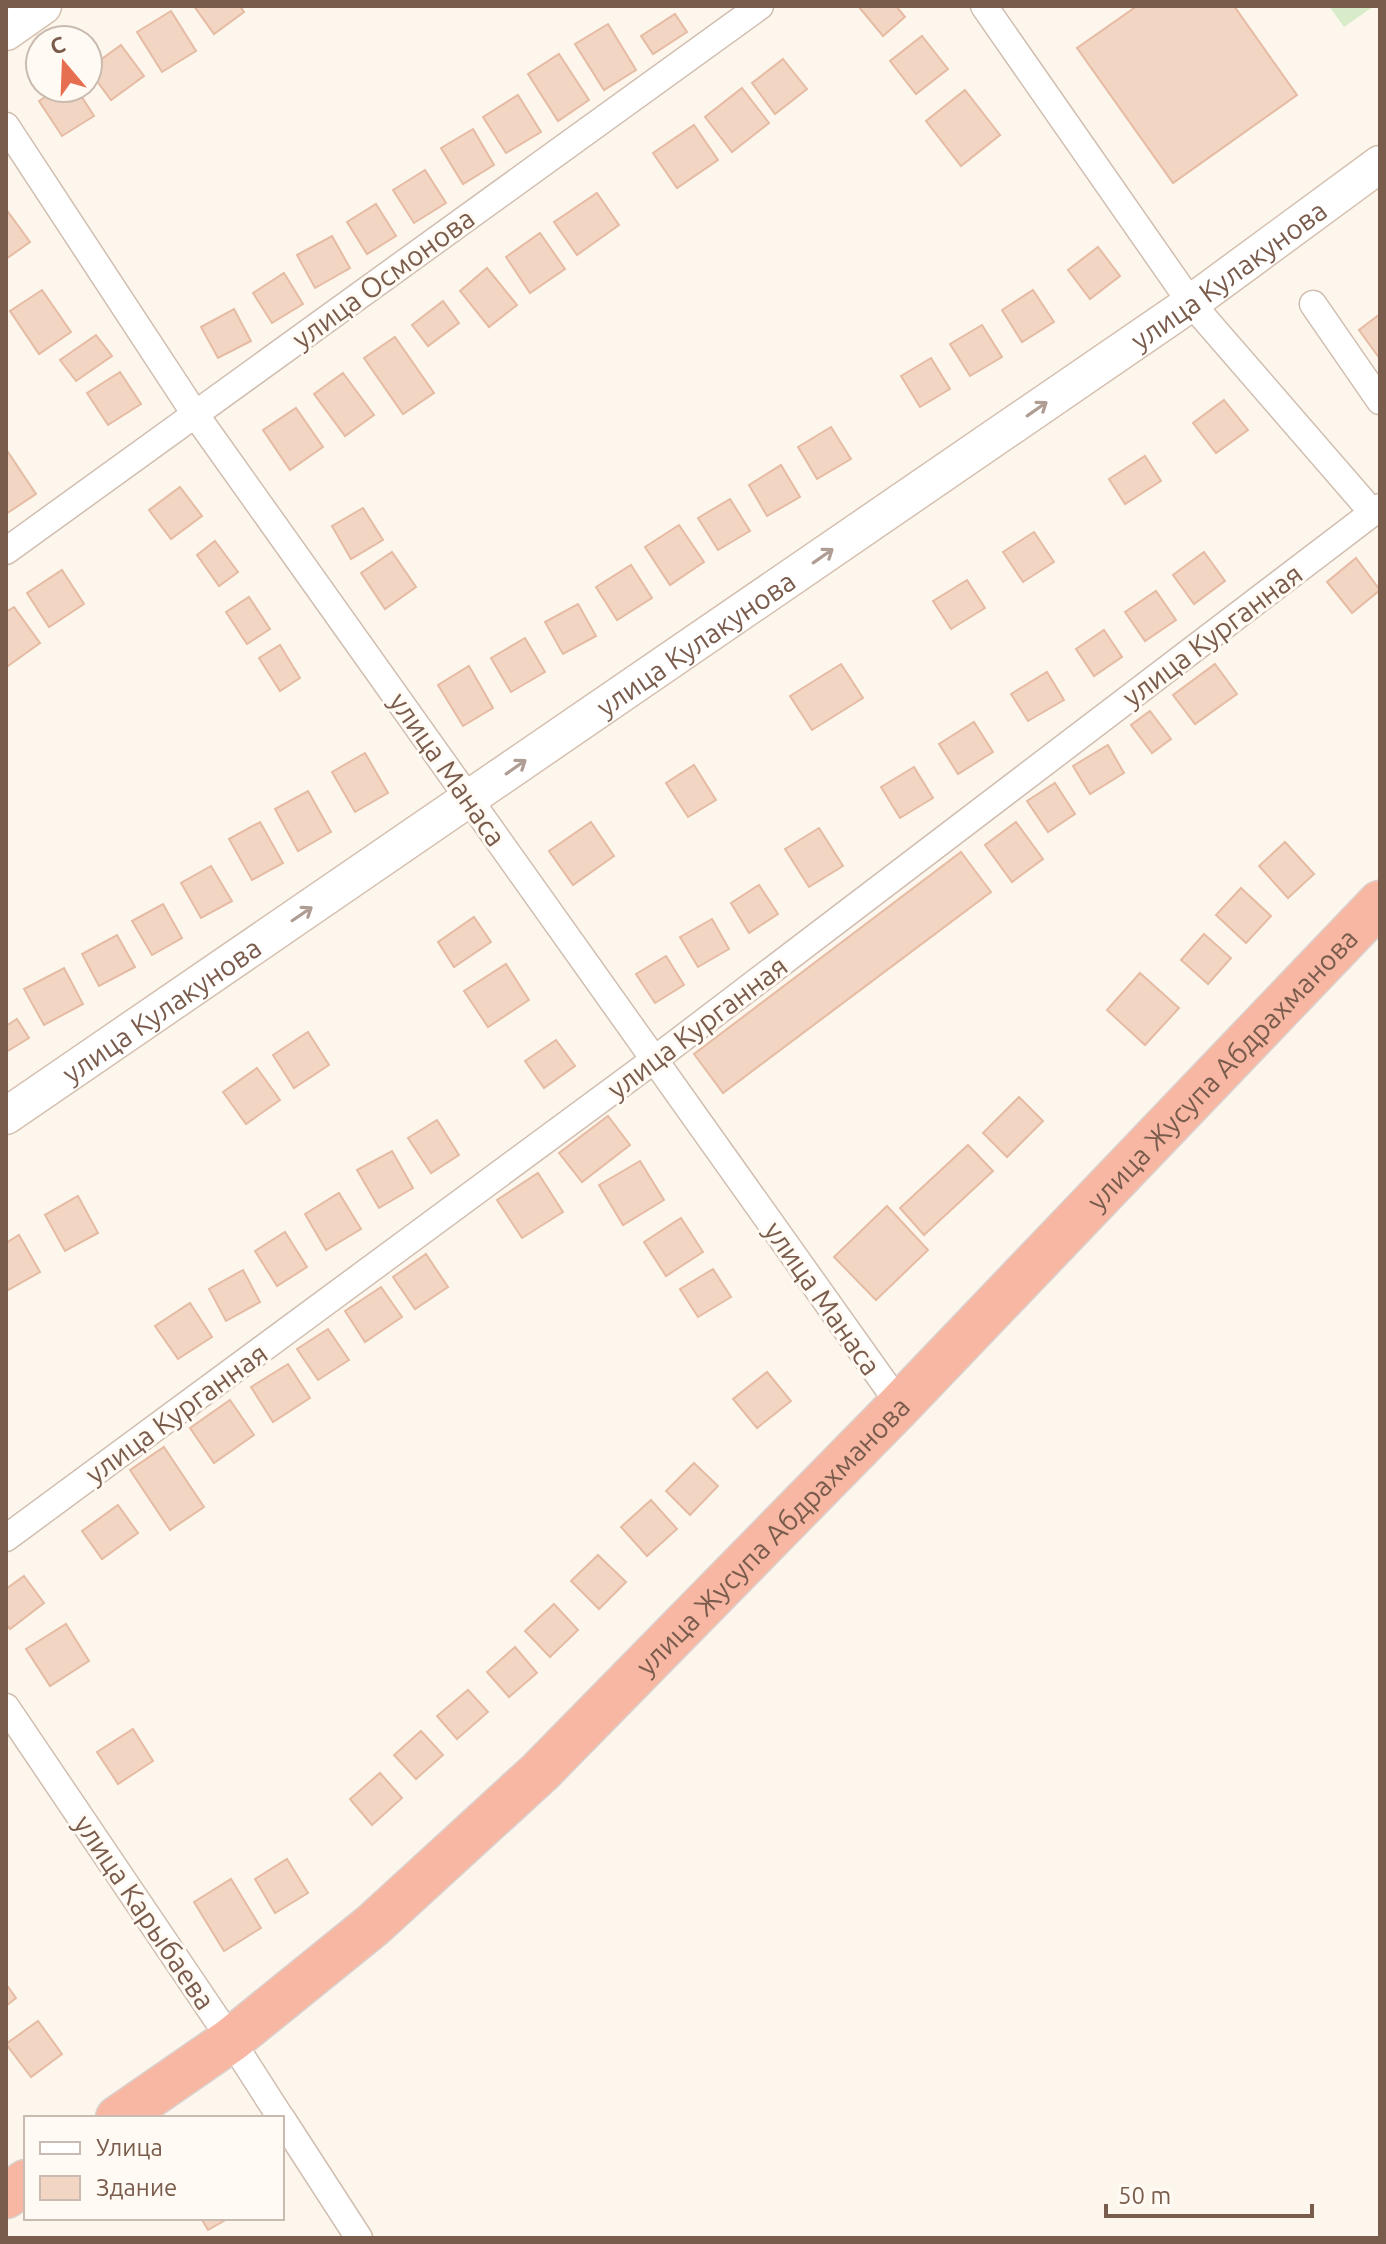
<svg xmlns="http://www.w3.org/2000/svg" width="1386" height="2244" viewBox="0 0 1386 2244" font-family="Ubuntu,sans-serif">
  <rect width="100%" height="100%" fill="#fdf6ec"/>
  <polygon fill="#d8ecc9" points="1329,6 1374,6 1344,27"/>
  <g fill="#f3d5c3" stroke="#e6bba3" stroke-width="2">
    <polygon points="194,6 240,6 244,12 214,34"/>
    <polygon points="858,6 896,6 905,17 883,36"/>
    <polygon points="1137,6 1234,6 1297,95 1173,183 1077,48"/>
    <polygon points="171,11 196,51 162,72 137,32"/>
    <polygon points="675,14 687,32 653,54 641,36"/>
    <polygon points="608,24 636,70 604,90 575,44"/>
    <polygon points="922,36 948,69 916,94 890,61"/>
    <polygon points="121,45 144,76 111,100 88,69"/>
    <polygon points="559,54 589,100 558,121 528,74"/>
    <polygon points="783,59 807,89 775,114 752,83"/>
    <polygon points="59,88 76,88 94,116 62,136 39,101"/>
    <polygon points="742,88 769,123 732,152 705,117"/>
    <polygon points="965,90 1000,135 961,166 926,121"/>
    <polygon points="518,95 541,132 506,153 483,117"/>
    <polygon points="694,125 718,160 677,188 653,153"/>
    <polygon points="473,129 494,165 463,184 441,148"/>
    <polygon points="425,170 446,203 414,223 393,190"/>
    <polygon points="597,193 619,225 577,255 554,222"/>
    <polygon points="376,204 396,236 367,254 347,222"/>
    <polygon points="6,209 30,242 6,259"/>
    <polygon points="540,233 565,269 530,293 506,257"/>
    <polygon points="332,236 350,268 315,288 297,255"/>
    <polygon points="1098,247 1120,276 1090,299 1068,270"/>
    <polygon points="487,268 517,305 489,327 460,291"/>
    <polygon points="284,273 303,304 272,323 253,293"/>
    <polygon points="42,290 71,332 39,354 10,311"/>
    <polygon points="1033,290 1054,322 1022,342 1002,310"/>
    <polygon points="443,301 459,323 428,346 412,325"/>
    <polygon points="234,309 251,341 218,358 201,327"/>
    <polygon points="1380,314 1380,359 1359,330"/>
    <polygon points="982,325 1002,357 970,376 950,344"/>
    <polygon points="96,335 112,356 76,381 60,360"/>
    <polygon points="395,337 434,393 403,414 364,358"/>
    <polygon points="931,358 950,389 920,407 901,376"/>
    <polygon points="120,372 141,404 108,425 87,393"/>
    <polygon points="343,373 374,415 345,436 314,394"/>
    <polygon points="1224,400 1248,430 1216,453 1193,423"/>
    <polygon points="296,408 323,447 290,470 263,430"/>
    <polygon points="831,427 851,459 817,479 798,447"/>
    <polygon points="6,449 36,494 6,514"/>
    <polygon points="1145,456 1161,481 1125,504 1109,479"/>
    <polygon points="781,465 800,497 767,516 749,485"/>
    <polygon points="180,487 202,516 171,539 149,510"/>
    <polygon points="730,499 750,531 718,550 698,518"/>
    <polygon points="363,508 383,540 351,559 332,526"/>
    <polygon points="679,525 704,562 670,585 645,547"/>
    <polygon points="1034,532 1054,562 1023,582 1003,552"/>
    <polygon points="215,541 238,572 219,586 197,555"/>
    <polygon points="392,552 416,587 385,609 361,573"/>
    <polygon points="1204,552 1225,581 1194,604 1173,575"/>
    <polygon points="1356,558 1380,590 1352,613 1327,582"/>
    <polygon points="631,565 652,598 617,620 596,587"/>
    <polygon points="62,570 84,604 49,627 27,593"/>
    <polygon points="967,580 985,608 951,629 933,601"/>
    <polygon points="1156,591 1176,620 1145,641 1125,612"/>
    <polygon points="249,597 270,629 247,644 226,612"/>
    <polygon points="578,604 596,636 563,654 545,622"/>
    <polygon points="14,607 40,643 8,666 6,664 6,612"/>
    <polygon points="1104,630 1122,657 1094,676 1076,649"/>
    <polygon points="525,638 545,672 511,692 491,658"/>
    <polygon points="280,645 300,678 280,691 259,658"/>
    <polygon points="841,664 863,698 812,730 790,696"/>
    <polygon points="1215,664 1237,694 1195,724 1173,695"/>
    <polygon points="469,666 493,708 463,726 438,685"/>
    <polygon points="1047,672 1064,700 1028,721 1011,694"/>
    <polygon points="1150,711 1171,739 1152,753 1131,725"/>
    <polygon points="974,722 993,752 958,774 939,744"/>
    <polygon points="1108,745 1124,773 1090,794 1073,766"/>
    <polygon points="365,753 388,793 355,812 332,772"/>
    <polygon points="694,765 716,800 688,817 666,783"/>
    <polygon points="914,767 933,798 900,818 881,787"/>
    <polygon points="1055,783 1075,814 1048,832 1027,801"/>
    <polygon points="308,791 331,832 298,851 275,809"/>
    <polygon points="260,822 283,863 252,880 229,839"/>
    <polygon points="591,822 614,856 573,885 549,851"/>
    <polygon points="1016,822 1043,859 1012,882 985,845"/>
    <polygon points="819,828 843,866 809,887 785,849"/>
    <polygon points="1285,842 1314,874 1288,898 1259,866"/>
    <polygon points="961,852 991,892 723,1093 694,1054"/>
    <polygon points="211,866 232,901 201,918 181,883"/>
    <polygon points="759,885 778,914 749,933 731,903"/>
    <polygon points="1241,888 1271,916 1246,943 1216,915"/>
    <polygon points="163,904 182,938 152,955 132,921"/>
    <polygon points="474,917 491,942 454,967 438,942"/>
    <polygon points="712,919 729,949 698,967 680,937"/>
    <polygon points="1204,934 1231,958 1208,984 1181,960"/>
    <polygon points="117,935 135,967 99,986 82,954"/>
    <polygon points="666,956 684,985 655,1003 636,974"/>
    <polygon points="506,964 529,1000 488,1027 464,991"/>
    <polygon points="64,968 83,1004 44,1025 24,989"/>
    <polygon points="1140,973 1179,1008 1145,1045 1107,1010"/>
    <polygon points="17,1019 29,1038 6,1052 6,1026"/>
    <polygon points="308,1032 329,1065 294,1088 273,1055"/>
    <polygon points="556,1040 575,1066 544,1088 525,1061"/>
    <polygon points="257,1068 280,1100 246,1124 223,1092"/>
    <polygon points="1019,1097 1043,1121 1007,1157 983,1133"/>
    <polygon points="608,1116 630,1145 582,1182 559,1153"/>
    <polygon points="437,1120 459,1155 431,1173 408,1138"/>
    <polygon points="968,1145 993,1171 924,1235 900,1208"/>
    <polygon points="392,1151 413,1188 379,1208 357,1170"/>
    <polygon points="640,1161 664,1200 623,1225 599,1185"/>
    <polygon points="538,1173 563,1212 522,1238 497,1200"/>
    <polygon points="339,1193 361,1229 326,1250 305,1214"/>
    <polygon points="78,1196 98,1233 65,1251 45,1215"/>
    <polygon points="887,1206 928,1250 876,1300 834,1257"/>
    <polygon points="681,1218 703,1252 666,1276 644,1242"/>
    <polygon points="285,1232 307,1267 277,1286 255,1251"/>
    <polygon points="19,1235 40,1272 8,1290 6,1286 6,1243"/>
    <polygon points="426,1254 448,1287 415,1309 393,1277"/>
    <polygon points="713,1269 731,1297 698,1317 680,1289"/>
    <polygon points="243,1270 260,1302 226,1321 209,1289"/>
    <polygon points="381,1287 402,1317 365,1342 345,1311"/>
    <polygon points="190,1303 212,1337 178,1359 155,1326"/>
    <polygon points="328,1329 349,1360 318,1380 297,1349"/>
    <polygon points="288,1364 310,1398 273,1422 251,1387"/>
    <polygon points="767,1372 791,1401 757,1428 733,1399"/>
    <polygon points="230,1400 254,1435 214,1463 190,1428"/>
    <polygon points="164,1447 204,1507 170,1530 130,1470"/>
    <polygon points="694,1463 718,1486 690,1515 666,1491"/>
    <polygon points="651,1500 677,1529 647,1556 621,1527"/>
    <polygon points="118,1505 138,1533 102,1559 82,1531"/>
    <polygon points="598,1555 626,1582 599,1609 571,1581"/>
    <polygon points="24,1576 44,1603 10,1629 6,1624 6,1589"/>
    <polygon points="554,1604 578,1630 550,1657 525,1631"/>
    <polygon points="66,1624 89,1661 50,1686 26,1649"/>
    <polygon points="515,1647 537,1673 509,1697 487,1672"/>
    <polygon points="468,1690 488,1712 457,1739 437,1716"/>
    <polygon points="133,1729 153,1761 118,1784 97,1752"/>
    <polygon points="421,1731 443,1755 416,1779 394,1755"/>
    <polygon points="380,1773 402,1798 372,1825 350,1799"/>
    <polygon points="287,1859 308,1893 275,1913 255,1879"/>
    <polygon points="231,1879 261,1928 224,1951 194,1902"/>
    <polygon points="6,1984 16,1998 6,2006"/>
    <polygon points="38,2021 62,2054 31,2077 6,2044"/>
    <polygon points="201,2218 229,2218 208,2230"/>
  </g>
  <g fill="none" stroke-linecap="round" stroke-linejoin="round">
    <defs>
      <g id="street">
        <polyline points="984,6 1191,303 1373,513"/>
        <polyline points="6,126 195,414 900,1405"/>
        <polyline points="1313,304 1380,401"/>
        <polyline points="6,551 760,6"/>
        <polyline points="6,1538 654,1060 1380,507"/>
        <polyline points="6,1707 231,2040 281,2118"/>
        <polyline points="282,2119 359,2238"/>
      </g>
      <g id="secondary">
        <polyline points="6,32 43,6"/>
        <path id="s1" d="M6 1116 1191 303 1380 164"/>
      </g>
      <g id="highway">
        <path id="s2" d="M118 2118 231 2040 373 1925 540 1772 900 1405 1380 903"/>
        <polyline points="6,2196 26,2182"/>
      </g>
    </defs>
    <use href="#street" stroke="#d1beb0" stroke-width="29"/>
    <use href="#secondary" stroke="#d6c0b0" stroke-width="39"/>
    <use href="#highway" stroke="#dad1cd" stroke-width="47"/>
    <use href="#street" stroke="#fff" stroke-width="26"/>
    <use href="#secondary" stroke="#fff" stroke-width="36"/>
    <use href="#highway" stroke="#f7b7a3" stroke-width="44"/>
  </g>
  <defs><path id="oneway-shaft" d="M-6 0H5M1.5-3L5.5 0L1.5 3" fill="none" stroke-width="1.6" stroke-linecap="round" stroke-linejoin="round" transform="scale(2)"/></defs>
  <g stroke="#af9d94">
    <use href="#oneway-shaft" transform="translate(1037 409) rotate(-35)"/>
    <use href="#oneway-shaft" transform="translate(823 556) rotate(-35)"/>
    <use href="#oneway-shaft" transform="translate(516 767) rotate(-35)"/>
    <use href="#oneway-shaft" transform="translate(302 914) rotate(-34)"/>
  </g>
  <g text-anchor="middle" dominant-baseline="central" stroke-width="6" stroke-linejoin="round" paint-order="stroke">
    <g font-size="28" fill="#7a5c4d" stroke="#fffaf3">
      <text stroke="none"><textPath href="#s1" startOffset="1484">улица Кулакунова</textPath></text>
      <text transform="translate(383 278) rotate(-36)">улица Осмонова</text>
      <text transform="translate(1212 635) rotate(-37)">улица Курганная</text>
      <text stroke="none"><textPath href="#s1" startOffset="836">улица Кулакунова</textPath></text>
      <text transform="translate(448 769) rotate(55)">улица Манаса</text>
      <text stroke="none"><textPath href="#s1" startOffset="188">улица Кулакунова</textPath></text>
      <text transform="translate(697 1027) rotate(-37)">улица Курганная</text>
      <text stroke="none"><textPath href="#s2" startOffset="1526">улица Жусупа Абдрахманова</textPath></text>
      <text transform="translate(823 1298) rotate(55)">улица Манаса</text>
      <text transform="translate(176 1413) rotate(-36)">улица Курганная</text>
      <text stroke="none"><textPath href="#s2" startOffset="878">улица Жусупа Абдрахманова</textPath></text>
      <text transform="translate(145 1912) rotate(56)">улица Карыбаева</text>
    </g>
  </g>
  <rect width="1386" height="2244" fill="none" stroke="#7a5c4d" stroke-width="16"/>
  <rect x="24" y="2116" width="260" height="104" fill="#fffaf3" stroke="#cabbb1" stroke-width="2"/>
  <rect x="40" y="2142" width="40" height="12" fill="#ffffff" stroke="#cabbb1" stroke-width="2"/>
  <text x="96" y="2156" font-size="24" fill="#7a5c4d">Улица</text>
  <rect x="40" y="2176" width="40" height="24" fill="#f3d5c3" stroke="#cabbb1" stroke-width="2"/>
  <text x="96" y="2196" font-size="24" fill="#7a5c4d">Здание</text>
  <g transform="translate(64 64) rotate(341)"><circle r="38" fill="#fffaf3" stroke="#cabbb1" stroke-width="2"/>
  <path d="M0-6L14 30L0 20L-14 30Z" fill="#e76f51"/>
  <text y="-12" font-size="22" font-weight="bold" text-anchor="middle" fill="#7a5c4d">С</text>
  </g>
  <path d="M1106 2204v12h206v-12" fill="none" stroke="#7a5c4d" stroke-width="4"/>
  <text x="1118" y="2204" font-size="24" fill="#7a5c4d" stroke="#fffaf3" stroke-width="6" paint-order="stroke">50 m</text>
</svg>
